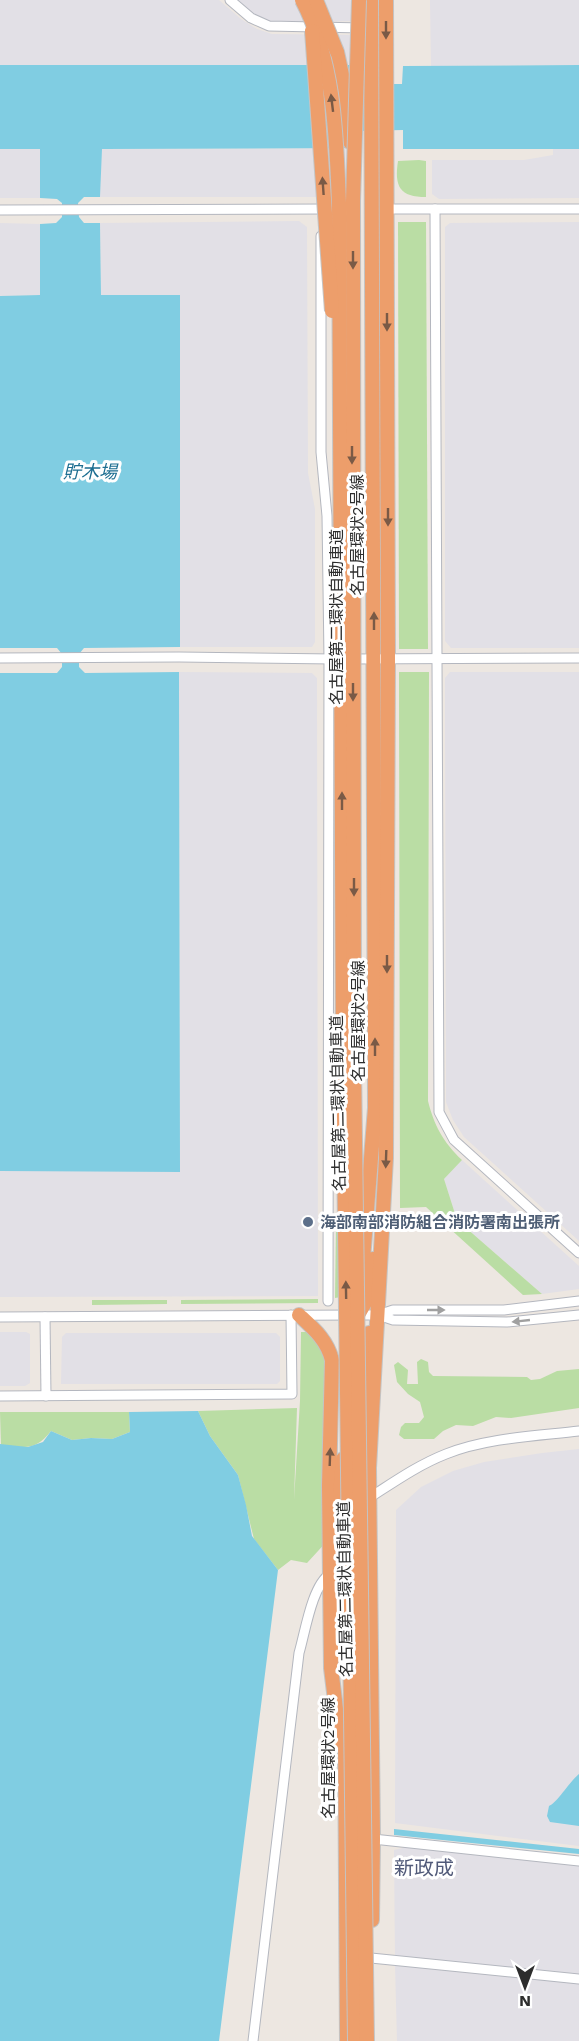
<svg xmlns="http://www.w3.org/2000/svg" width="579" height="2041" viewBox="0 0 579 2041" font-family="'Work Sans','Noto Sans JP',sans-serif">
  <rect width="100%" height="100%" fill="#ede7e1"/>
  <g fill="#e2e0e6">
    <polygon points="0,0 219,0 241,19 257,29 272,34 361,35 360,65 0,65"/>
    <polygon points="235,0 356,0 356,21 274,23 251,13"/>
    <polygon points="430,0 579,0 579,65 431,66"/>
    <polygon points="360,148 360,197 100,197 101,149"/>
    <rect x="0" y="149" width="40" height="49"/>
    <polygon points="553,149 579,149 579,198 439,199 432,194 432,160 524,160 553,155"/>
    <polygon points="299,221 307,227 308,473 315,509 315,642 312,647 180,647 180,296 101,295 100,223"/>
    <polygon points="579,222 579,648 451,648 445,641 445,227 450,223"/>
    <polygon points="0,223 40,224 40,295 0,296"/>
    <polygon points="179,672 312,673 317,678 318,1296 0,1297 0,1171 180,1171"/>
    <polygon points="450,672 579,672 579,1241 464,1137 453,1120 446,1102 445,678"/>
    <polygon points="462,1160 579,1266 579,1289 542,1294 457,1220 444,1179"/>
    <polygon points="0,1332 26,1332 30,1334 30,1383 25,1386 0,1386"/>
    <polygon points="66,1333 276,1333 280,1337 280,1381 277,1384 61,1384 62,1337"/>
    <polygon points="579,1449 579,1846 395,1823 396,1510 421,1487 453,1471 484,1462 542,1453"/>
    <polygon points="407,1847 579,1866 579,1974 395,1956 394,1850"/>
    <polygon points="395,1964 579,1982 579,2041 397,2041"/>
  </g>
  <g fill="#badda4">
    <path d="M419 160 426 161V197C400 197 394 187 398 161Z"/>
    <polygon points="398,222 426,222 428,649 399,649"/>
    <path d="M399 672H429L428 1101C434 1125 443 1142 462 1160L444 1179 457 1220 542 1294 523 1295 426 1207 400 1208Z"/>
    <polygon points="339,1222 341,1297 335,1298 336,1227"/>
    <polygon points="318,1299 318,1303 181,1304 181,1300"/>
    <polygon points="92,1300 167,1300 167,1304 92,1305"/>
    <polygon points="301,1332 309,1332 331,1353 329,1539 307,1563 291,1560 278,1570 254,1539 238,1475 210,1436 198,1411 297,1408 294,1500 300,1401"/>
    <polygon points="421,1359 428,1362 429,1372 433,1376 527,1377 531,1380 540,1379 557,1371 579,1369 579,1408 511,1418 496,1417 473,1426 456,1425 443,1431 434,1439 404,1439 399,1435 401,1427 405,1423 419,1423 424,1417 420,1402 408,1394 397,1382 394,1365 398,1362 408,1370 407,1384 418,1384 417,1362"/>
    <path d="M0 1412H129L130 1432 112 1439 91 1438 72 1440 51 1431C34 1452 26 1447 1 1445Z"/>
  </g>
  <g fill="#80cde2">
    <polygon points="0,65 360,65 360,84 402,84 403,66 579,65 579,149 403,149 403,130 360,131 360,148 102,149 100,197 84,197 78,203 79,217 84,223 100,223 101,295 180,295 180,647 84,648 79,654 79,667 85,673 179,672 180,1172 0,1171 0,673 57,673 62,667 62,654 57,648 0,648 0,296 40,295 40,224 56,223 62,217 62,203 57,199 40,198 40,149 0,149"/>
    <polygon points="198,1411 210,1436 238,1475 246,1505 252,1536 278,1570 219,2041 0,2041 0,1444 28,1447 43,1442 51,1431 72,1440 91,1438 112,1439 130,1432 129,1412"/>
    <path d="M579 1774V1826L550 1822 547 1816 549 1806C557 1803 570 1781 579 1774Z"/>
    <polygon points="394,1829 579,1849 579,1854 394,1835"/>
  </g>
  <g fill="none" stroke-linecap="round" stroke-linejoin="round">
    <defs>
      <g id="minor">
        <polyline points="230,0 251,18 269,26 363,28"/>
        <polyline points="387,209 579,209"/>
        <polyline points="435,209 439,1112 454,1140 579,1253"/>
        <polyline points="0,210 328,209"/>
        <polyline points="321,236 321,452 327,516 329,659 328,1301"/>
        <polyline points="0,658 179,657 334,659"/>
        <polyline points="350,659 579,658"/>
        <polyline points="378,1315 393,1310 504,1310 579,1301"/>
        <polyline points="0,1317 358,1315 378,1315 393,1320 507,1322 579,1315"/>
        <polyline points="45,1317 46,1396"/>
        <polyline points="0,1396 292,1394 291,1315"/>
        <path d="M369 1498C394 1482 418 1465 446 1454 486 1438 536 1436 579 1431"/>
        <polyline points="373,1839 579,1861"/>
        <polyline points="371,1958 579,1979"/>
        <path d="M253 2041 299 1653C305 1633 312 1585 330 1574"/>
      </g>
      <g id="highway">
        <polyline points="337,52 344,84 350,142"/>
        <polyline points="362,1272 375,1108 371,0"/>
        <path d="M299 1315C314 1329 327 1340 332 1360L329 1486 331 1668 340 1741"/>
        <polyline points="358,1315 367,1299 373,1259"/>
        <polyline points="364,1391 369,1333"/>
        <polyline points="343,1459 340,1495 344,1658"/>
        <polyline points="345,1728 347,2041"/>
        <polyline points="372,1920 373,1839 369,1468 386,1158 388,659 386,0"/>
      </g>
    </defs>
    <use href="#minor" stroke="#b4b7bf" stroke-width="11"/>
    <use href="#highway" stroke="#c4c4c4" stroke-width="16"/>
    <use href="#minor" stroke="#fff" stroke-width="9"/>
    <use href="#highway" stroke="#ed9e6b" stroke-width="14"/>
    <defs>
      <g id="highway-bridge">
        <path d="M302 0C335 63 336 134 339 203L343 1065 355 2041"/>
        <polyline points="316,0 337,52"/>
        <polyline points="359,0 353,201 354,1065 367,2041"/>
        <polyline points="312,31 332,311"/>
      </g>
    </defs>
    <use href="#highway-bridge" stroke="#c4c4c4" stroke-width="16" stroke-linecap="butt"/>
    <use href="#highway-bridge" stroke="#ed9e6b" stroke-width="14"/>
  </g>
  <defs><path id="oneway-solid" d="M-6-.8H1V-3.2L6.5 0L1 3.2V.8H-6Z" transform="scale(1.5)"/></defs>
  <g fill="#7a5a46">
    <use href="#oneway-solid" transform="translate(386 30) rotate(90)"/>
    <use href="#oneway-solid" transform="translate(332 103) rotate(-97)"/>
    <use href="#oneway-solid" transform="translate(323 186) rotate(-94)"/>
    <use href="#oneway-solid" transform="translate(353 260) rotate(90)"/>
    <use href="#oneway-solid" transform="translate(387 322) rotate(90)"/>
    <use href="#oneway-solid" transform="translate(352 455) rotate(90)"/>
    <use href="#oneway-solid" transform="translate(388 517) rotate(90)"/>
    <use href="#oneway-solid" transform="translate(374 621) rotate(-90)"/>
    <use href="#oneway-solid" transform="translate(353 692) rotate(90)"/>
    <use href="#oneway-solid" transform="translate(342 801) rotate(-90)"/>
    <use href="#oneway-solid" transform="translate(354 887) rotate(90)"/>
    <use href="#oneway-solid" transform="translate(387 964) rotate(90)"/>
    <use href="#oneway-solid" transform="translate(375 1047) rotate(-90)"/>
    <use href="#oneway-solid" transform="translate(386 1159) rotate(92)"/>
    <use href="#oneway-solid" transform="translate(346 1290) rotate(-91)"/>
    <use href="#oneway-solid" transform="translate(330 1457) rotate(-88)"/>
  </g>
  <g fill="#a0a0a0">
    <use href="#oneway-solid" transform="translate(436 1310)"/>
    <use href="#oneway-solid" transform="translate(521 1321) rotate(174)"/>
  </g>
  <circle fill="#5c6f8a" stroke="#fff" stroke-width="2" cx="308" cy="1222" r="6"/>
  <g text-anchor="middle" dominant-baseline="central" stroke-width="6" stroke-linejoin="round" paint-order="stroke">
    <g font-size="16" fill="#2d2d2d" stroke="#fff">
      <text transform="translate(357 535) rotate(-90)">名古屋環状2号線</text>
      <text transform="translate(336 617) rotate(-90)">名古屋第二環状自動車道</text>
      <text transform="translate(358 1021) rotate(-90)">名古屋環状2号線</text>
      <text transform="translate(338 1103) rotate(-91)">名古屋第二環状自動車道</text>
      <text transform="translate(345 1589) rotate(-91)">名古屋第二環状自動車道</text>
      <text transform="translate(328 1758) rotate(-90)">名古屋環状2号線</text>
    </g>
    <g font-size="16" font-weight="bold" fill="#4e5e75" stroke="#fff" text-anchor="start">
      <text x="320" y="1222">海部南部消防組合消防署南出張所</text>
    </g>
    <g font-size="18" font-style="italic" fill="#1d6e91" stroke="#fff">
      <text x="90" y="471">貯木場</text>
    </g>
    <g font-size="20" fill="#515a79" stroke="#fff">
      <text x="424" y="1868">新政成</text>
    </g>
  </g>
  <g transform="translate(525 1987) rotate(180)" stroke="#ffffff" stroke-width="4.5" paint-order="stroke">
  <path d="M0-4.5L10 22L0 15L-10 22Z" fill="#2d2d2d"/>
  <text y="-9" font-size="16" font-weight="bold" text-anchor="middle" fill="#2d2d2d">N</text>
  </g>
</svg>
